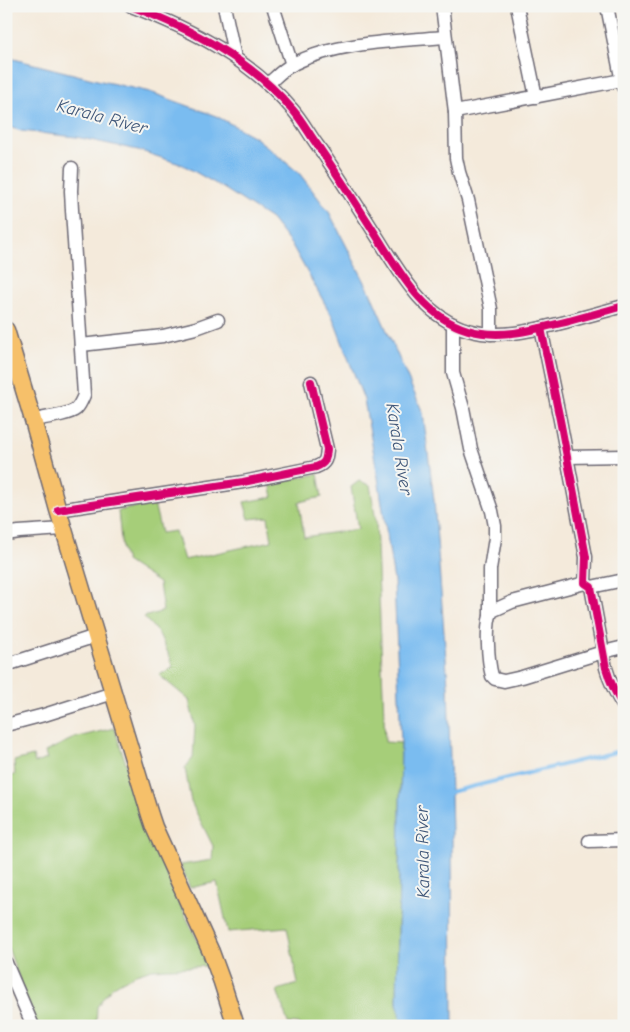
<svg xmlns="http://www.w3.org/2000/svg" width="630" height="1032" viewBox="0 0 630 1032" font-family="'Comic Neue',sans-serif">
  <rect width="100%" height="100%" fill="#f6f6f2"/>
  <filter id="ink" filterUnits="userSpaceOnUse"><feTurbulence type="fractalNoise" baseFrequency=".02" numOctaves="2"/><feDisplacementMap in="SourceGraphic" scale="10" xChannelSelector="R" yChannelSelector="G"/><feConvolveMatrix kernelMatrix="1 2 1 2 8 2 1 2 1" color-interpolation-filters="sRGB"/></filter>
  <filter id="wash" filterUnits="userSpaceOnUse"><feTurbulence type="fractalNoise" baseFrequency=".0096" numOctaves="4" result="noise"/><feDisplacementMap in="SourceGraphic" scale="20" xChannelSelector="R" yChannelSelector="G"/><feGaussianBlur stdDeviation="1.12" result="paint"/><feColorMatrix in="noise" values="0 0 0 0 0 0 0 0 0 0 0 0 0 0 0 0 0 1.4 0 .05"/><feComposite in="paint" operator="in"/></filter>
  <g filter="url(#wash)">
    <rect width="100%" height="100%" fill="#f4eadb"/>
    <g fill="#a6ce79" stroke="#64785a">
      <polygon points="318,474 322,497 299,502 304,537 358,529 351,487 359,481 370,485 376,521 385,742 401,743 397,1003 403,1026 300,1026 299,1024 288,1023 277,990 298,984 287,927 228,932 217,882 190,888 181,865 212,860 213,846 191,802 185,768 193,758 195,726 189,700 159,675 173,668 169,655 159,634 144,617 163,611 159,583 126,561 122,550 118,511 154,503 161,533 175,531 184,560 272,541 268,517 249,519 244,502 273,497 270,483"/>
      <polygon points="114,728 143,813 172,888 210,966 152,969 136,974 122,981 112,987 103,998 97,1007 96,1026 36,1026 6,942 6,776 15,775 14,761 33,756 35,763 47,759 45,752 74,738"/>
    </g>
    <polygon fill="#7abcf0" stroke="#4e6f96" points="6,57 97,80 150,92 216,116 255,137 299,173 329,212 370,292 423,413 434,500 448,685 452,832 453,1026 403,1026 397,1003 401,743 394,581 377,471 364,400 333,318 293,247 271,219 225,189 183,165 138,150 76,137 21,131 6,126"/>
    <g fill="none" stroke-linecap="round" stroke-linejoin="round">
      <polyline stroke="#7abcf0" stroke-width="4" points="446,793 624,750"/>
    </g>
  </g>
  <g filter="url(#ink)">
    <g fill="none" stroke-linecap="round" stroke-linejoin="round">
      <defs>
        <g id="minor">
          <path d="M131 6C191 29 250 59 292 109 302 120 309 134 318 146 338 175 357 205 376 235 399 271 423 317 468 330 501 340 537 329 569 321 587 316 605 311 624 306"/>
          <polyline points="224,6 235,58"/>
          <polyline points="273,6 292,65"/>
          <polyline points="442,6 455,112 456,158 459,172 468,200 491,309 491,334"/>
          <polyline points="517,6 536,97"/>
          <polyline points="607,6 623,87"/>
          <path d="M268 84C276 77 283 69 293 64 337 42 396 41 445 37"/>
          <polyline points="455,112 622,80"/>
          <polyline points="453,324 453,373 463,408 471,449 492,511 495,526 495,538 490,569 490,615"/>
          <path d="M541 328 560 420 586 557 585 583 591 587 606 668C610 682 616 695 624 707"/>
          <polyline points="81,345 163,336 196,328 218,320"/>
          <path d="M33 420C43 418 69 415 76 409 80 405 82 400 84 395L72 210 71 191 72 168"/>
          <polyline points="567,457 624,456"/>
          <path d="M58 510 243 482 316 467C326 463 326 459 327 449L311 382"/>
          <polyline points="6,534 19,532 63,529"/>
          <path d="M585 583 512 602 492 611C485 623 488 661 492 676L495 679 504 681 522 677 603 652 624 647"/>
          <polyline points="591,587 624,580"/>
          <polyline points="6,665 96,636"/>
          <polyline points="6,725 44,715 113,693"/>
          <polyline points="589,841 624,840"/>
          <polyline points="6,963 33,1026"/>
        </g>
        <polyline id="major" points="6,330 33,420 58,510 150,815 154,827 211,952 222,982 236,1026"/>
      </defs>
      <use href="#minor" stroke="#6c6873" stroke-width="15"/>
      <use href="#major" stroke="#6c6873" stroke-width="19"/>
      <use href="#minor" stroke="#fff" stroke-width="12"/>
      <use href="#major" stroke="#f6c06b" stroke-width="16"/>
      <defs>
        <g id="cycleway">
          <path d="M131 6C191 29 250 59 292 109 302 120 309 134 318 146 338 175 357 205 376 235 399 271 423 317 468 330 501 340 537 329 569 321 587 316 605 311 624 306"/>
          <path d="M541 328 560 420 586 557 585 583 591 587 606 668C610 682 616 695 624 707"/>
          <path d="M58 510 243 482 316 467C326 463 326 459 327 449L311 382"/>
        </g>
      </defs>
      <use href="#cycleway" stroke="#f6f6f2" stroke-width="11"/>
      <use href="#cycleway" stroke="#d6006c" stroke-width="8"/>
    </g>
  </g>
  <g text-anchor="middle" dominant-baseline="central" stroke-width="4" stroke-linejoin="round" paint-order="stroke">
    <g font-size="18" font-style="italic" fill="#41587a" stroke="#f6f6f2">
      <text transform="translate(102 117) rotate(15)">Karala River</text>
      <text transform="translate(399 449) rotate(81)">Karala River</text>
      <text transform="translate(423 852) rotate(-91)">Karala River</text>
    </g>
  </g>
  <rect width="630" height="1032" fill="none" stroke="#f6f6f2" stroke-width="25"/>
</svg>
